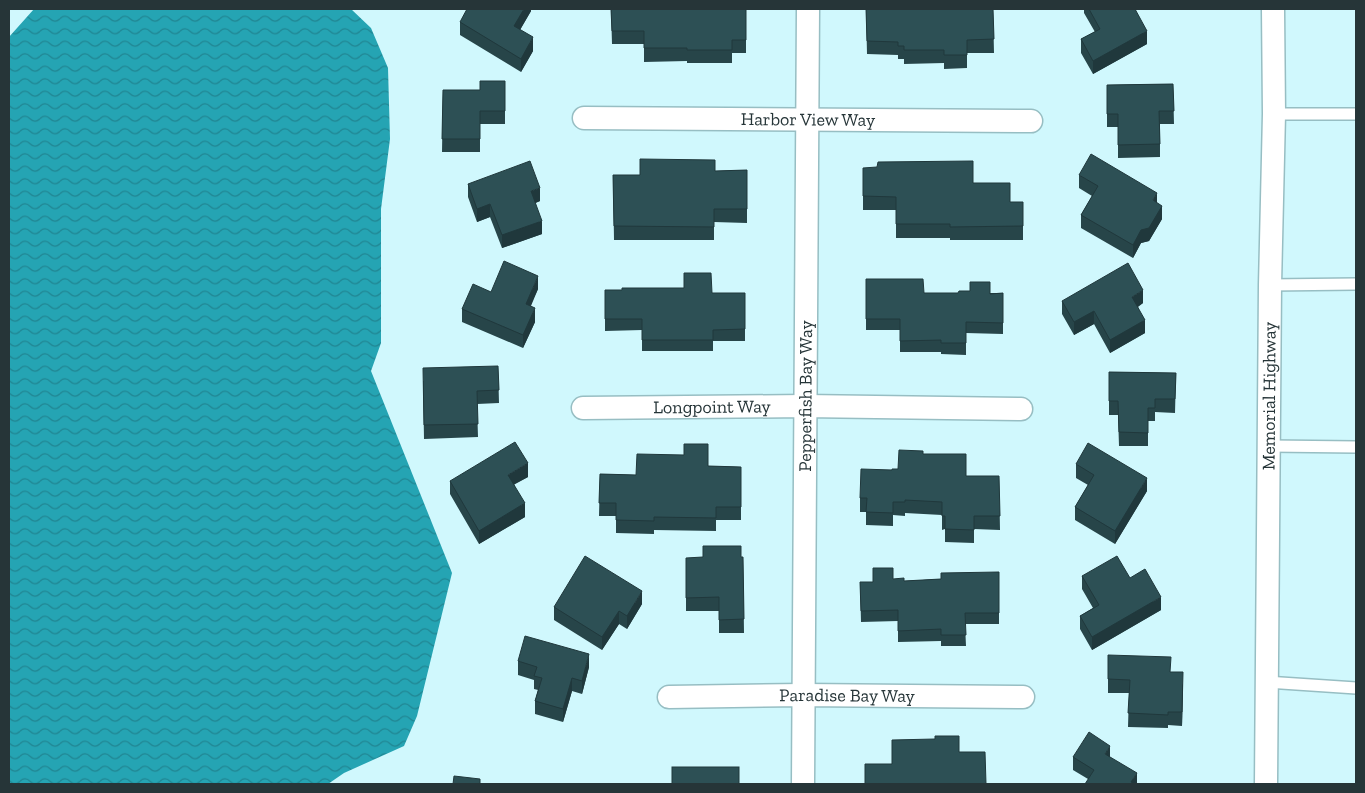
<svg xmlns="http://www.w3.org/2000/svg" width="1365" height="793" viewBox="0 0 1365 793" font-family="'Zilla Slab',serif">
  <defs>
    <pattern id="water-waves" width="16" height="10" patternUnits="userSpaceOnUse" patternTransform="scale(1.25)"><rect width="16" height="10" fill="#25a4b3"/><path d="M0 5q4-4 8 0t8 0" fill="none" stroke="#208693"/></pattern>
  </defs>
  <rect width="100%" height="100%" fill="#d0f8fd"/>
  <polygon fill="url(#water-waves)" points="34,9 351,9 371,28 388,68 390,139 381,209 381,343 371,371 452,573 417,716 404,746 344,773 328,784 9,784 9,37"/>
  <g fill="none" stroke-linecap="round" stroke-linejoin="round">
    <defs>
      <g id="service">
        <polyline points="1274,114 1356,114"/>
        <polyline points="1270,285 1356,284"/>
        <polyline points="1269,446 1356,447"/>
        <polyline points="1267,682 1356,688"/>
      </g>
      <g id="minor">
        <path id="s1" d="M584 118 1031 121"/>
        <path id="s2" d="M583 408 805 406 1021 409"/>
        <path id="s3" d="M669 697 803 695 1023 697"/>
        <path id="s4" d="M803 784 808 9"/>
        <path id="s5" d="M1266 784 1270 285 1274 114 1273 9"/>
      </g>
    </defs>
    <use href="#service" stroke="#97bec3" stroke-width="14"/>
    <use href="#minor" stroke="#97bec3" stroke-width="25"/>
    <use href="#service" stroke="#fff" stroke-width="11"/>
    <use href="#minor" stroke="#fff" stroke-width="22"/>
  </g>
  <g fill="#274549">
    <polygon points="531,9 531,11 520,30 533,51 521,72 460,35 460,22"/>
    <polygon points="611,9 746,9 746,53 732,53 732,63 687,63 687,61 644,62 644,44 612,44"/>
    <polygon points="866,9 993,9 994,53 967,53 967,68 944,69 944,63 904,64 904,59 898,59 898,55 867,54"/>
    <polygon points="1084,9 1135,9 1147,44 1093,74 1081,53 1081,39 1095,32 1084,13"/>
    <polygon points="505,81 505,124 480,124 480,152 442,152 443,90 480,90"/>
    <polygon points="1173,84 1174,124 1160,124 1160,157 1118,158 1118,127 1107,127 1107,85"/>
    <polygon points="863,168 973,183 1010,202 1023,202 1023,240 950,240 950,238 896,238 896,210 863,210"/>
    <polygon points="747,170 747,223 714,222 714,240 614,240 613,175 640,175 715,171"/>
    <polygon points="1079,175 1157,203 1162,219 1149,241 1141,243 1133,258 1081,228 1081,215 1092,196 1079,188"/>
    <polygon points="468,184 540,201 535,203 542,234 502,248 490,217 477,222 468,197"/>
    <polygon points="866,279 924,293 1003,293 1003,334 966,333 966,355 941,354 941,352 900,352 900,330 866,330"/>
    <polygon points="538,289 530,306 535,322 523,348 462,322 462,309 491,292"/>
    <polygon points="605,290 712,293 745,293 745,341 713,341 713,351 642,351 642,330 605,331"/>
    <polygon points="1062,301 1143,303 1138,307 1145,333 1110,353 1094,324 1074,335 1062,314"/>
    <polygon points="498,366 499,403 477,404 478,437 424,439 423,381"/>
    <polygon points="1109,372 1176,373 1175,413 1155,412 1155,421 1148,421 1148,446 1119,446 1118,415 1109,415"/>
    <polygon points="923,454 966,476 999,476 1000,530 974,529 974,543 945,542 945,529 942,530 942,515 905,513 905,516 893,515 893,526 866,525 866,512 860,512 860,498 892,470 898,469"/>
    <polygon points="1076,464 1147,491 1115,544 1075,520 1075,507 1088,485 1076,478"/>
    <polygon points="708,466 741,467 741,520 716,520 716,531 654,530 654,534 616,533 616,516 599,516 600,474 636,475"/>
    <polygon points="528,477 514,484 525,517 479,544 450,494 450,481"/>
    <polygon points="743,557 744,633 719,633 719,611 686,611 686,558"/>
    <polygon points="999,572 999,624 965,624 966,646 941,646 941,641 898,642 898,621 861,622 860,582 873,582 893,579 904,581 941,579"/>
    <polygon points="1082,576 1130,578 1161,610 1092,650 1080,629 1080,616 1093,608 1082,589"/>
    <polygon points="642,604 627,629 619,624 602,650 554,620 554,607"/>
    <polygon points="518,661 589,667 582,694 572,691 563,722 535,714 535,701 538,690 534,689 534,680 518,675"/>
    <polygon points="1171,672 1183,685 1182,726 1168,725 1168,728 1128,727 1129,693 1108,693 1108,679"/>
    <polygon points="1073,757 1110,757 1137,784 1088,779 1073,770"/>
  </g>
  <g fill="#20383c">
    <polygon points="524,9 531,9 531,11 514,40 514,26"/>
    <polygon points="1147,31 1147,44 1093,74 1093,61"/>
    <polygon points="533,37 533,51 521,72 521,59"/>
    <polygon points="540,188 540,201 531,205 531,191"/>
    <polygon points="1157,193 1157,206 1153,200"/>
    <polygon points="490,204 490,217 477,222 477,209"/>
    <polygon points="1162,206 1162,219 1149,241 1141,243 1133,258 1133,245 1141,230"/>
    <polygon points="542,221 542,234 502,248 502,235"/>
    <polygon points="538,276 538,289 526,318 526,304"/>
    <polygon points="1143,290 1143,303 1132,310 1132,297"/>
    <polygon points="535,308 535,322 523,348 523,335"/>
    <polygon points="1094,311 1094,324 1074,335 1074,322"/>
    <polygon points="1145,320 1145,333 1110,353 1110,340"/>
    <polygon points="528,463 528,477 508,488 508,475"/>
    <polygon points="1147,478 1147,491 1115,544 1115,531"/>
    <polygon points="525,503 525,517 479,544 479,531"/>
    <polygon points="642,591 642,604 627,629 627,616"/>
    <polygon points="1161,597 1161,610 1092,650 1092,637"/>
    <polygon points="619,611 619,624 602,650 602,637"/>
    <polygon points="589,654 589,667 582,694 582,681"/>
    <polygon points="1183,672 1183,685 1182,726 1182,712"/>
    <polygon points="572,678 572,691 563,722 563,709"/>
    <polygon points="1110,746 1110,759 1105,754"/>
    <polygon points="1137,773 1137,784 1131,784 1131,782"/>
  </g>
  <g fill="#2d5055" stroke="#20383c">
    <polygon points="467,9 524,9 514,26 533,37 521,59 460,22"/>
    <polygon points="611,9 746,9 746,40 732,40 732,50 687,50 687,48 644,48 644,31 612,31"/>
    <polygon points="866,9 993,9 994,39 967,40 967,55 944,55 944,50 904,50 904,46 898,46 898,42 867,41"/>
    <polygon points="1089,9 1135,9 1147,31 1093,61 1081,39 1100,29"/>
    <polygon points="480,81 505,81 505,111 480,111 480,139 442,139 443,90 480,90"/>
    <polygon points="1173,84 1174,111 1159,111 1160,144 1118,145 1118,114 1107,114 1107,85"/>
    <polygon points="1091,154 1157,193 1153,200 1162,206 1149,228 1141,230 1133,245 1081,215 1098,186 1079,175"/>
    <polygon points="640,159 715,160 715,171 747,170 747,209 714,209 714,227 614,226 613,175 640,175"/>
    <polygon points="530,161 540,188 531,191 542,221 502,235 490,204 477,209 468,184"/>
    <polygon points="973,161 973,183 1010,183 1010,202 1023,202 1023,226 950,227 950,224 896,224 896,197 863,196 863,168 877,167 878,162"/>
    <polygon points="504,261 538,276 526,304 535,308 523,335 462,309 473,284 491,292"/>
    <polygon points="1128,263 1143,290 1132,297 1145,320 1110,340 1094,311 1074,322 1062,301"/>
    <polygon points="684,273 711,273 712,293 745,293 745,329 713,330 713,340 642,340 642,319 605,319 605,290 622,290 622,288 684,288"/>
    <polygon points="866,279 923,279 924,293 958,293 959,291 970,291 970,282 990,282 990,294 1003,293 1003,323 966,322 966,343 941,343 941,340 900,341 900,319 866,319"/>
    <polygon points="498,366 499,390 477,391 478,424 424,425 423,368"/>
    <polygon points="1109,372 1176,373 1175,399 1155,399 1155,408 1148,408 1148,433 1119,432 1118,401 1109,401"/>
    <polygon points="515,442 528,463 508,475 525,503 479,531 450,481"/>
    <polygon points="1088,443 1147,478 1115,531 1075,507 1094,475 1076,464"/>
    <polygon points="684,444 708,444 708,466 741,467 741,507 716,507 716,518 654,517 654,521 616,520 616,503 599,503 600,474 636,475 637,454 684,455"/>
    <polygon points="899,450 923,451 923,454 966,454 966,476 999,476 1000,516 974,516 974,530 945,529 945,516 942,516 942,502 905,500 905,502 893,502 893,513 866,512 867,498 860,498 861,469 892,470 892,469 898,469"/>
    <polygon points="703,546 741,546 741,557 743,557 744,619 719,620 719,597 686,598 686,558 703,557"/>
    <polygon points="585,556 642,591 627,616 619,611 602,637 554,607"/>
    <polygon points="1117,556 1130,578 1145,569 1161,597 1092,637 1080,616 1099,605 1082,576"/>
    <polygon points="873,568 893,568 893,579 904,578 904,581 941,579 941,573 999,572 999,613 965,613 966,635 941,635 941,629 898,631 898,610 861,611 860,582 873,582"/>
    <polygon points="525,636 589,654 582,681 572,678 563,709 535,701 542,678 534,676 537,667 518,661"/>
    <polygon points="1108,655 1171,657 1170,672 1183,672 1182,712 1168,712 1168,715 1128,713 1130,680 1108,679"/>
    <polygon points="1089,732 1110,746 1105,754 1137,773 1131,782 1136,784 1085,784 1094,770 1073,757"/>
    <polygon points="935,736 959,736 959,752 985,752 986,784 865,784 865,764 892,764 892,740 935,739"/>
    <rect x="672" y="767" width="67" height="17"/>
    <polygon points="454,776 480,779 480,784 453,784"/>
  </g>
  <g text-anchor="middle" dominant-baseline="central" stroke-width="5" stroke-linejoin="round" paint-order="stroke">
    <g font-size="18" fill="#263538" stroke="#d0f8fd">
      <text stroke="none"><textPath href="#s1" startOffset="224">Harbor View Way</textPath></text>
      <text stroke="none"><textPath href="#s4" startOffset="388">Pepperfish Bay Way</textPath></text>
      <text stroke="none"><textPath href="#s5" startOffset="388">Memorial Highway</textPath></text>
      <text stroke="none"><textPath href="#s2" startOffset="129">Longpoint Way</textPath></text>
      <text stroke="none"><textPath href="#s3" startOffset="178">Paradise Bay Way</textPath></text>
    </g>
  </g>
  <rect width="1365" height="793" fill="none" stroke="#263538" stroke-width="20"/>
</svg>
